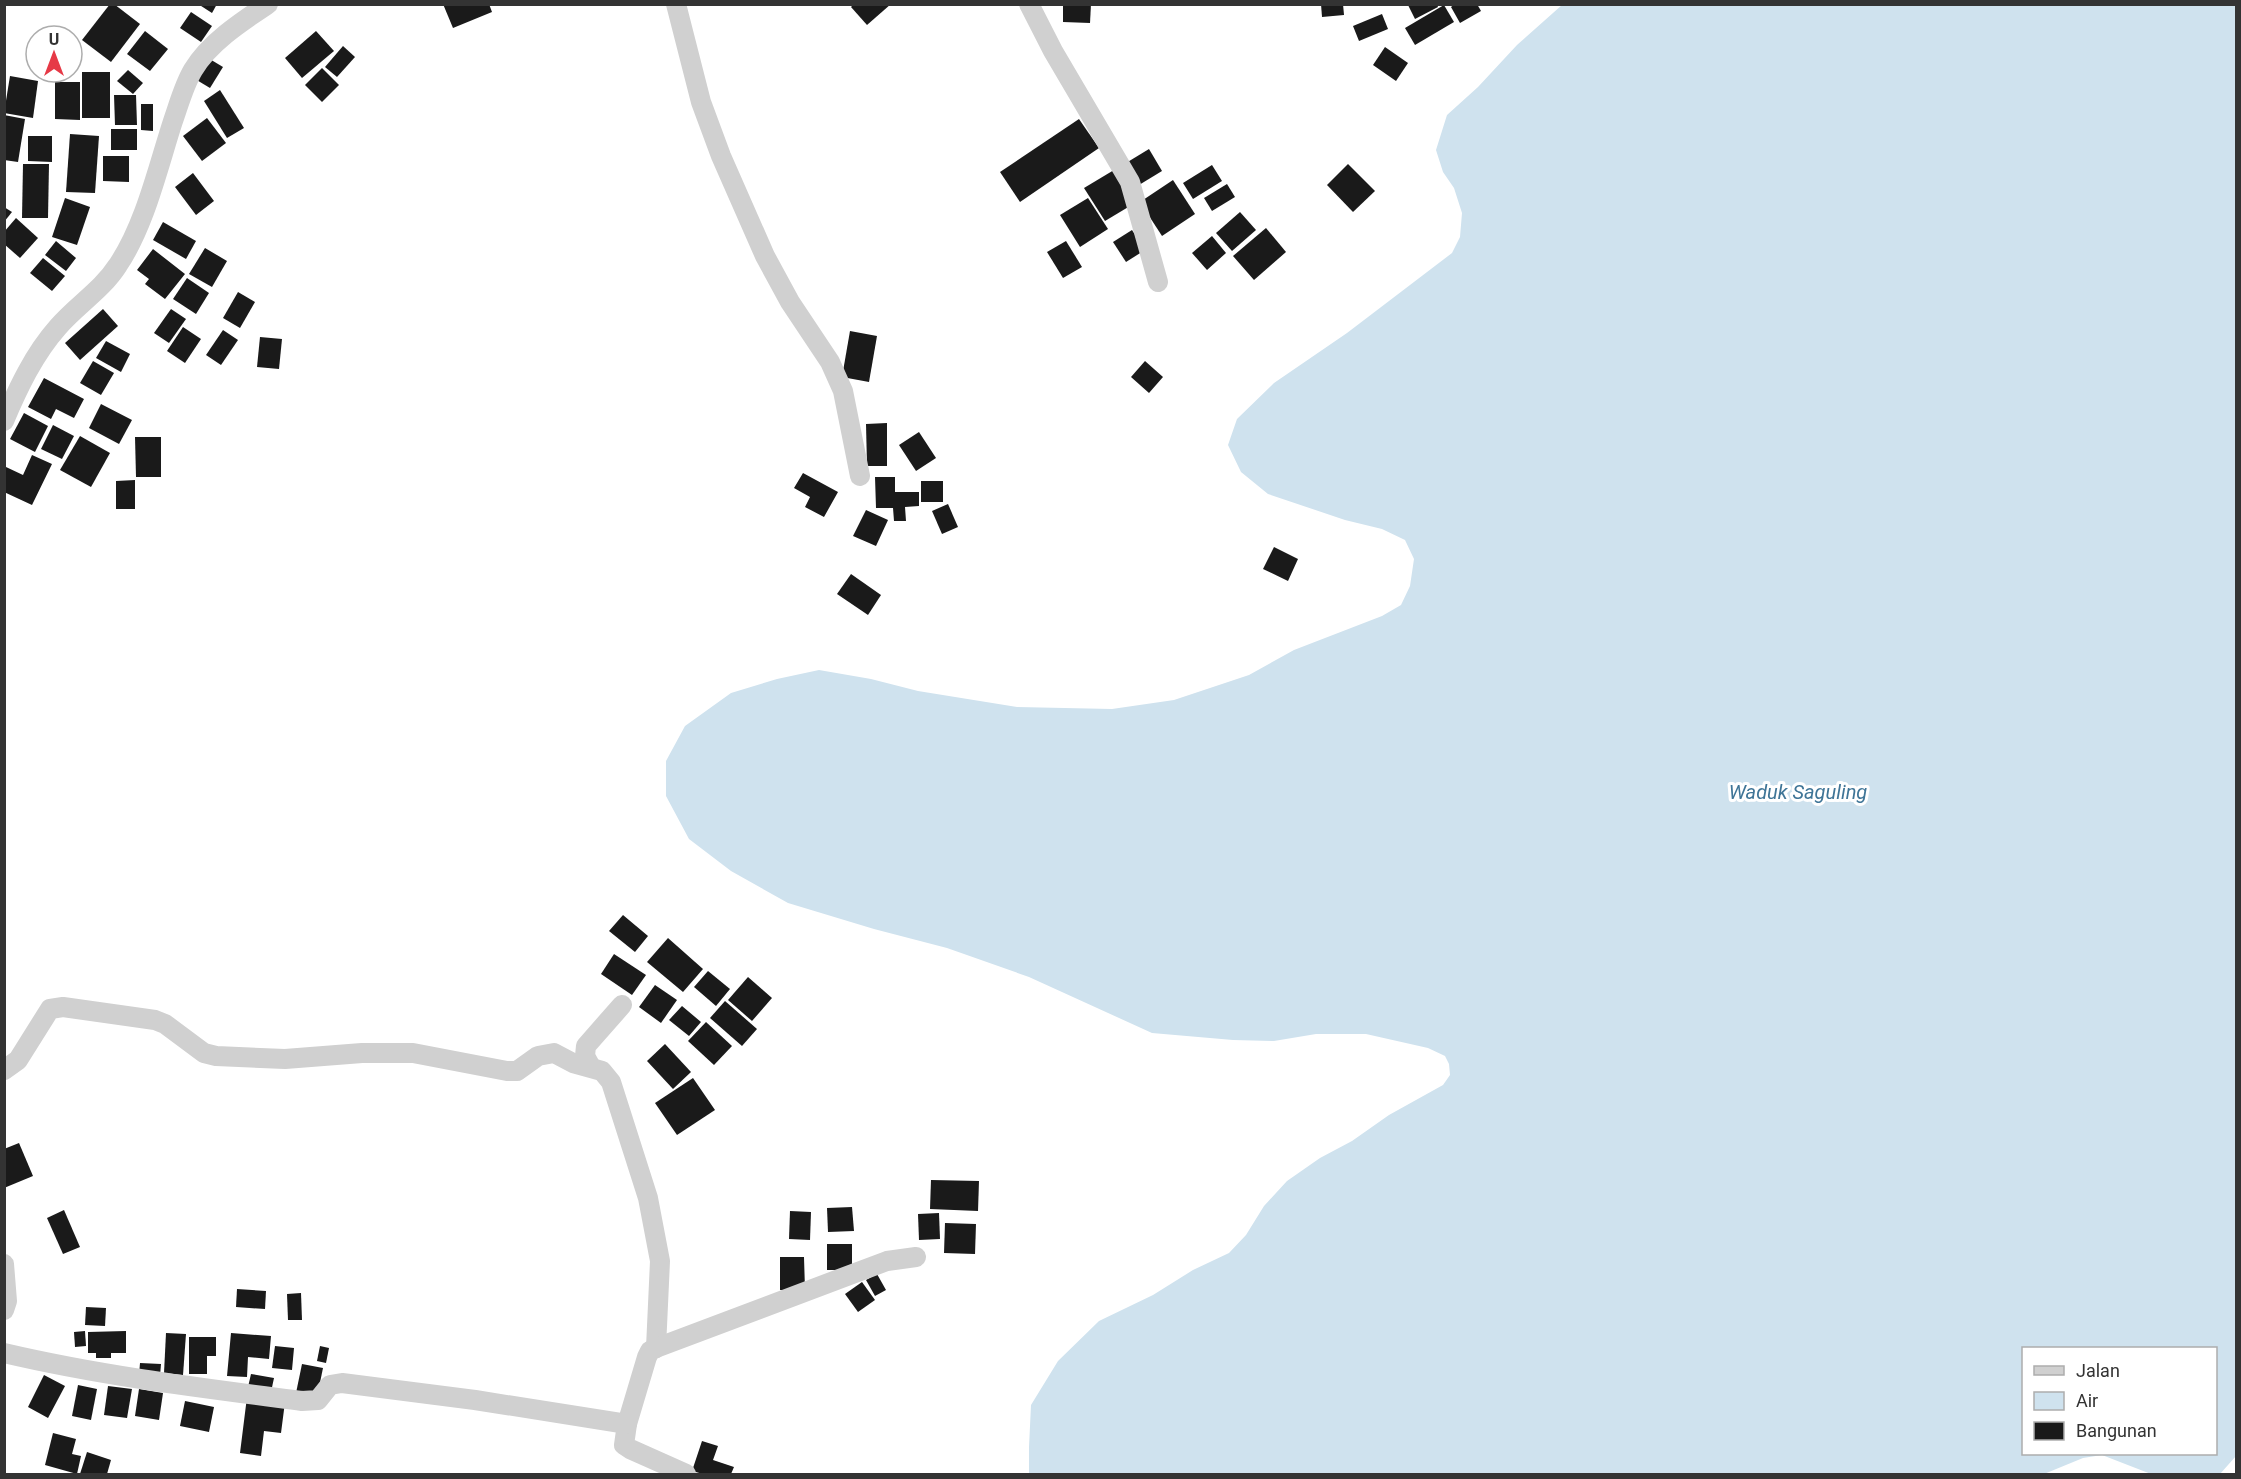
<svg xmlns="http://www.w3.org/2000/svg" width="2241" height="1479" viewBox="0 0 2241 1479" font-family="Roboto,sans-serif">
  <rect width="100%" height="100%" fill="#fff"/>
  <path fill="#cfe2ee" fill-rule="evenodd" d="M1562 5H2236V1456L2220 1474H2151L2102 1455 2083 1458 2044 1474H1029V1447L1031 1405 1058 1361 1099 1321 1153 1295 1193 1270 1229 1253 1246 1235 1264 1206 1287 1181 1320 1158 1352 1141 1389 1115 1443 1085 1450 1075 1449 1064 1445 1056 1428 1048 1366 1034H1316L1274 1041 1233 1040 1152 1033 1029 977 947 948 874 929 788 903 731 871 689 839 666 796V761L685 726 731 693 777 679 819 670 871 679 918 691 1017 707 1112 709 1174 700 1249 675 1294 650 1382 616 1401 605 1410 586 1414 559 1405 540 1382 529 1345 520 1268 494 1241 472 1228 445 1237 419 1274 383 1347 333 1452 253 1460 237 1462 213 1454 188 1443 172 1436 150 1447 115 1478 87 1517 45ZM2024 1348H2216V1454H2024Z"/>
  <g fill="#1a1a1a">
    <polygon points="110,4 114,4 140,24 111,62 82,40"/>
    <polygon points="198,4 217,4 212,13"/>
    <polygon points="443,4 489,4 492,12 453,28"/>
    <polygon points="854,4 891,4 867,25 851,7"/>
    <polygon points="1063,4 1091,4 1090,23 1063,22"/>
    <polygon points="1321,4 1343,4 1344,15 1322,17"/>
    <polygon points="1437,4 1438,7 1415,19 1408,5"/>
    <polygon points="1455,4 1477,4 1481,11 1460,23 1451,7"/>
    <polygon points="1444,5 1454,22 1415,45 1405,28"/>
    <polygon points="191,12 212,26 201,42 180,28"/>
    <polygon points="1382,14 1388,29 1359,41 1353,26"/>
    <polygon points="145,31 168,49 150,71 127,54"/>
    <polygon points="316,31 334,51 302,78 285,58"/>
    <polygon points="343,46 355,57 337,77 325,67"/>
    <polygon points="1385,47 1408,63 1396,81 1373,65"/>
    <polygon points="208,58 223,67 210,88 195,79"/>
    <polygon points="322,68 339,85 322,102 305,85"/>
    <polygon points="128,70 143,83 133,94 117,81"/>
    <rect x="82" y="72" width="28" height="46"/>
    <polygon points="10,76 38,81 33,118 4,113"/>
    <polygon points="55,82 80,82 80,120 55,119"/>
    <polygon points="220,90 244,128 227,138 204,101"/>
    <polygon points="114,95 136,95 137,125 115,125"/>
    <polygon points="141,104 153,104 153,131 141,130"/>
    <polygon points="4,115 25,119 18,162 4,160"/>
    <polygon points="207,118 226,143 202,161 183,136"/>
    <polygon points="1079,119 1099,148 1020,202 1000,172"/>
    <rect x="111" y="129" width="26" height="21"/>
    <polygon points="70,134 99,136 95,193 66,192"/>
    <polygon points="28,136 52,136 52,162 28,161"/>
    <polygon points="1149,149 1162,171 1139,185 1126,163"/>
    <polygon points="103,156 129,156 129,182 103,181"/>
    <polygon points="23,164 49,164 48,218 22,218"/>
    <polygon points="1348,164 1375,191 1353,212 1327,185"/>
    <polygon points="1212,165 1222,181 1193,199 1183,183"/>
    <polygon points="1114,170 1135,203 1105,221 1084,188"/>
    <polygon points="193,173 214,201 196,215 175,187"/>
    <polygon points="1173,180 1195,214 1162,236 1140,202"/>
    <polygon points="1227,184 1235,197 1212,211 1204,198"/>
    <polygon points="65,198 90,207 77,245 52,237"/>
    <polygon points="1088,198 1108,229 1080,247 1060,215"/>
    <polygon points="4,207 12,212 4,222"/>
    <polygon points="1240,212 1256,230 1232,251 1216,233"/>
    <polygon points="16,218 38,238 20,258 4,244 4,232"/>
    <polygon points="163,222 196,241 186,259 153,240"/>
    <polygon points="1266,228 1286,252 1254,280 1233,256"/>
    <polygon points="1132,230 1145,250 1126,262 1113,242"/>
    <polygon points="1212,236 1226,253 1207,270 1192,253"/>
    <polygon points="56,241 76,258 66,271 45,255"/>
    <polygon points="1066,241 1082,267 1063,278 1047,252"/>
    <polygon points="205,248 227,261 212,287 189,274"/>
    <polygon points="153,249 185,274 165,299 145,284 149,279 137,270"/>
    <polygon points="43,258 65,276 52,291 30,273"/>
    <polygon points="187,278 209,293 196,314 173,299"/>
    <polygon points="238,292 255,302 240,328 223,318"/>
    <polygon points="103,309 118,326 80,360 65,343"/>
    <polygon points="171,309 186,319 169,343 154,333"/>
    <polygon points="183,327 201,339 185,363 167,351"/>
    <polygon points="223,330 238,340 221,365 206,355"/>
    <polygon points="850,331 877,336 869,382 842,377"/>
    <polygon points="260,337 282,339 279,369 257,367"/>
    <polygon points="106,341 130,354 121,372 96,358"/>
    <polygon points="93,361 114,373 101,395 80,383"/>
    <polygon points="1145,361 1163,377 1149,393 1131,377"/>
    <polygon points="44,378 84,399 74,418 56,409 51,419 28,407"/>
    <polygon points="101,404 132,420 119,444 89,428"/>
    <polygon points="24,413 48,426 35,452 10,439"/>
    <polygon points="887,423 887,466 867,466 866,424"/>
    <polygon points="53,425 74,436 62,459 41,449"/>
    <polygon points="919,432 936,458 916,471 899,445"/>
    <polygon points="80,436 110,453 91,487 60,470"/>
    <polygon points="135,437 161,437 161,477 136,477"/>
    <polygon points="32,455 52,464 32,505 4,492 4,471 6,467 23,475"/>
    <polygon points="803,473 838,492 824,517 805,507 810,497 794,488"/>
    <polygon points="875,477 895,477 895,492 919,492 919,506 905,507 906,521 894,521 893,508 876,508"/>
    <polygon points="135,480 135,509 116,509 116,481"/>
    <rect x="921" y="481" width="22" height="21"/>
    <polygon points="948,504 958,527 942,534 932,511"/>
    <polygon points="866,510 888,520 876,546 853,536"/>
    <polygon points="1274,547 1298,559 1288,581 1263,569"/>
    <polygon points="851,574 881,595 868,615 837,594"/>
    <polygon points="623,915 648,936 635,952 609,931"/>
    <polygon points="668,938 703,969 683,992 647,962"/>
    <polygon points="614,954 646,975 632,995 601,974"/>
    <polygon points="708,971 730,989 716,1006 694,987"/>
    <polygon points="748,977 772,998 752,1021 728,1000"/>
    <polygon points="655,985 677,1000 661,1023 639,1007"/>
    <polygon points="725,1001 757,1029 742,1046 710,1018"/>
    <polygon points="682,1006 701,1022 689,1036 669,1020"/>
    <polygon points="706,1022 732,1046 714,1065 688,1041"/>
    <polygon points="665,1044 691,1072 673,1089 647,1061"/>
    <polygon points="693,1078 715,1110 677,1135 655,1103"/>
    <polygon points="19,1143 33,1176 4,1188 4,1149"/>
    <polygon points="931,1180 979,1181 978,1211 930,1209"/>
    <polygon points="852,1207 854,1231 828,1232 827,1208"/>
    <polygon points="64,1210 80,1247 63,1254 47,1218"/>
    <polygon points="790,1211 811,1212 810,1240 789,1239"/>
    <polygon points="939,1213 940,1239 919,1240 918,1214"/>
    <polygon points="945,1223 976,1224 975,1254 944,1253"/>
    <rect x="827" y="1244" width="25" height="26"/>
    <polygon points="780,1257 804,1257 805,1290 780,1290"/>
    <polygon points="877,1274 886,1290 875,1296 866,1280"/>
    <polygon points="862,1282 875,1300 858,1312 845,1294"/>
    <polygon points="237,1289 266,1291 265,1309 236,1307"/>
    <polygon points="301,1293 302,1320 288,1320 287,1294"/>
    <polygon points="86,1307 106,1308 105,1326 85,1325"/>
    <polygon points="85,1331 86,1346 75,1347 74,1332"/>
    <polygon points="126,1331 126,1353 111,1353 111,1358 96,1358 96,1353 88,1353 88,1332"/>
    <polygon points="166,1333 186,1334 183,1375 164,1373"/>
    <polygon points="231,1333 271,1336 269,1359 248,1357 247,1377 227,1376"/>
    <polygon points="189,1337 216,1337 216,1356 207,1356 207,1374 189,1374"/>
    <polygon points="275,1346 294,1348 292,1370 272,1368"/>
    <polygon points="320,1346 329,1348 326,1363 317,1361"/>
    <polygon points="140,1363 161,1364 160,1376 139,1375"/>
    <polygon points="302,1364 323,1368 317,1397 296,1393"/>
    <polygon points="251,1374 274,1378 271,1392 248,1387"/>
    <polygon points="44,1375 65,1386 48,1418 28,1407"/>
    <polygon points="78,1385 97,1389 91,1420 72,1416"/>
    <polygon points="108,1386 132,1389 127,1418 104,1415"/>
    <polygon points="139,1389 163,1393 159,1420 135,1416"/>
    <polygon points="247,1397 285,1402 281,1433 264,1431 261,1456 240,1453"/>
    <polygon points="185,1401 214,1407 209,1432 180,1426"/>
    <polygon points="53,1433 76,1439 72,1454 81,1456 77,1474 45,1465"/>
    <polygon points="702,1441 718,1446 713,1460 734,1467 731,1474 703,1474 692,1471"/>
    <polygon points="87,1452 111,1460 107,1474 80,1474"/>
  </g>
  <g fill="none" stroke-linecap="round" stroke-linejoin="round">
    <g stroke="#d0d0d0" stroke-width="20">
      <polyline points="676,4 701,102 721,156 765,256 790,302 830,362 843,391 860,476"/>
      <polyline points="1029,4 1053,51 1130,182 1158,282"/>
      <path d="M4 421C18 388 34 354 58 327 77 305 102 290 118 265 145 225 158 167 173 121 179 104 184 85 193 70 209 43 241 22 268 4"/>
      <polyline points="591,1067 585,1056 586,1046 622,1005"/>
      <polyline points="4,1070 18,1060 50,1009 63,1007 155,1020 165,1024 204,1053 216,1056 285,1059 362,1053 413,1053 507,1071 517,1071 538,1056 554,1053 573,1063 602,1071 611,1082 648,1198 660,1261 656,1348"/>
      <polyline points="4,1264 7,1301 4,1310"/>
      <path d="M4 1353C102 1376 202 1388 302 1401L318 1400 330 1385 342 1383 475 1400 627 1424 624 1445 630 1449 686 1474"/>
      <polyline points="627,1424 647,1357 650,1351 656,1348 887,1261 916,1257"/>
    </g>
  </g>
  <g text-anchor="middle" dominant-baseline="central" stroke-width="6" stroke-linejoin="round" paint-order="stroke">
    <g font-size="20" font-style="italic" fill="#3f7597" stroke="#fff">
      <text x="1798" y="792">Waduk Saguling</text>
    </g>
  </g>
  <rect width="2241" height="1479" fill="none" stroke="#333333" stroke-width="12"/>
  <rect x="2022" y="1347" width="195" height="108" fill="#ffffff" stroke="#adadad" stroke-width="1.5"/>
  <rect x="2034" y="1366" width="30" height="9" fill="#d0d0d0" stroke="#adadad" stroke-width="1.5"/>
  <text x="2076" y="1377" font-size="18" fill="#333333">Jalan</text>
  <rect x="2034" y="1392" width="30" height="18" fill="#cfe2ee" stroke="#adadad" stroke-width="1.5"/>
  <text x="2076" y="1407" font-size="18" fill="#333333">Air</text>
  <rect x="2034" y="1422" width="30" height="18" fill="#1a1a1a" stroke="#adadad" stroke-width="1.5"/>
  <text x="2076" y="1437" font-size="18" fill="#333333">Bangunan</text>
  <g transform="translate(54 54)"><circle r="28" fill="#ffffff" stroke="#adadad" stroke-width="1.5"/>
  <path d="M0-4.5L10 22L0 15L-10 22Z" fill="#e63946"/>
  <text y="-9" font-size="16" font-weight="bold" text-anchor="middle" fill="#333333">U</text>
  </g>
</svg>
